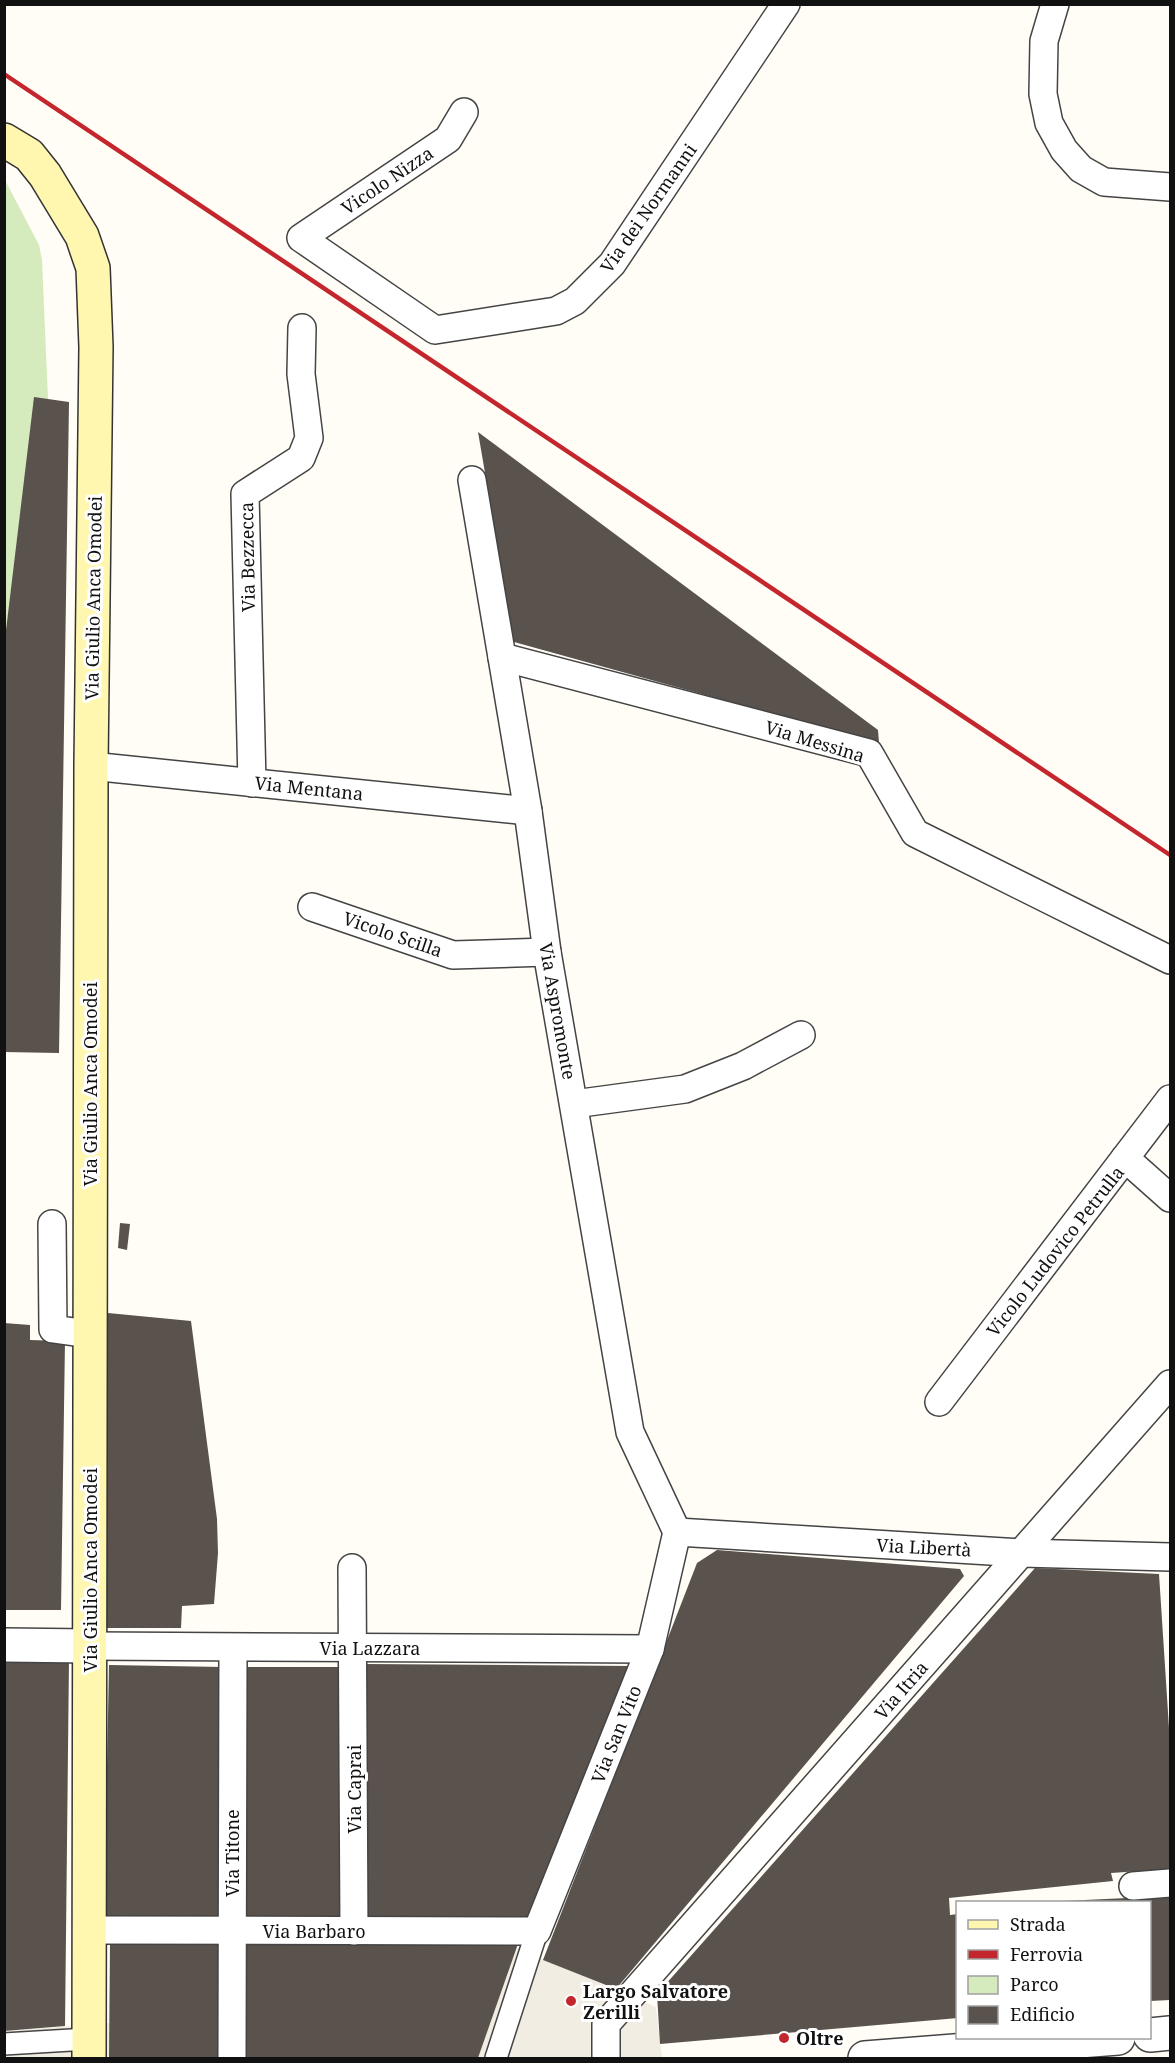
<svg xmlns="http://www.w3.org/2000/svg" width="1175" height="2063" viewBox="0 0 1175 2063" font-family="'Noto Serif',serif">
  <rect width="100%" height="100%" fill="#fffdf5"/>
  <polygon fill="#d5ebbd" points="5,180 39,245 42,260 48,399 5,647"/>
  <g fill="#f1ede2">
    <polygon points="517,1948 656,2007 662,2058 478,2058"/>
    <polygon points="109,2023 109,2058 5,2058 5,2031"/>
  </g>
  <g fill="#5a524d">
    <polygon points="34,397 69,402 59,1053 4,1052 4,647"/>
    <polygon points="478,432 878,730 879,743 514,642"/>
    <polygon points="120,1223 130,1224 127,1250 118,1248"/>
    <polygon points="108,1313 191,1321 217,1519 218,1553 214,1604 182,1606 181,1628 102,1628"/>
    <polygon points="4,1323 30,1325 30,1340 65,1341 61,1610 4,1610"/>
    <polygon points="717,1550 960,1569 964,1576 616,1989 543,1960 697,1563"/>
    <polygon points="1035,1568 1159,1574 1170,1743 1170,1869 1111,1873 1113,1881 949,1898 950,1915 958,1914 958,2018 660,2044 657,1994"/>
    <polygon points="4,1659 69,1659 65,2026 4,2031"/>
    <polygon points="365,1664 632,1666 531,1921 366,1921"/>
    <polygon points="109,1665 223,1667 218,1920 104,1918"/>
    <polygon points="241,1667 345,1667 344,1920 240,1920"/>
    <polygon points="1170,1896 1170,2000 1150,2001 1150,1902 1063,1901"/>
    <polygon points="519,1941 478,2058 242,2058 242,1944"/>
    <polygon points="110,1943 219,1943 220,2058 109,2058"/>
  </g>
  <g fill="none" stroke-linecap="round" stroke-linejoin="round">
    <defs>
      <g id="pedestrian">
        <polyline points="4,2044 88,2039"/>
        <polyline points="496,2058 537,1931"/>
      </g>
      <g id="minor">
        <polyline points="1055,4 1044,41 1043,94 1049,123 1064,150 1081,169 1104,182 1170,187"/>
        <polyline points="464,112 448,139 301,238 435,330 556,311 575,301 612,264 786,4"/>
        <polyline points="472,480 528,811 547,952 630,1432 677,1532"/>
        <polyline points="502,657 869,753 915,833 1170,960"/>
        <polyline points="91,766 528,811"/>
        <polyline points="252,783 245,494 301,458 309,438 301,374 302,328"/>
        <polyline points="312,907 453,955 547,952"/>
        <polyline points="574,1104 685,1089 743,1066 801,1035"/>
        <polyline points="1125,1158 1170,1198"/>
        <polyline points="52,1224 53,1329 89,1334"/>
        <polyline points="939,1402 1170,1099"/>
        <polyline points="677,1532 1022,1553 1170,1557"/>
        <polyline points="352,1568 354,1931"/>
        <polyline points="90,1646 650,1649"/>
        <polyline points="1133,1886 1170,1883"/>
        <polyline points="90,1930 537,1931 650,1649 677,1532"/>
        <polyline points="232,2058 233,1648"/>
        <polyline points="606,2058 606,2024 1170,1384"/>
      </g>
      <g id="tertiary">
        <polyline points="4,1645 90,1646"/>
        <polyline points="1150,2035 1170,2033"/>
        <polyline points="865,2058 1118,2038"/>
      </g>
      <polyline id="secondary" points="4,140 29,155 45,175 82,236 93,268 96,347 91,766 89,2058"/>
    </defs>
    <use href="#pedestrian" stroke="#444" stroke-width="24"/>
    <use href="#minor" stroke="#444" stroke-width="30"/>
    <use href="#tertiary" stroke="#444" stroke-width="36"/>
    <use href="#secondary" stroke="#333" stroke-width="36"/>
    <use href="#pedestrian" stroke="#fff" stroke-width="21"/>
    <use href="#minor" stroke="#fff" stroke-width="27"/>
    <use href="#tertiary" stroke="#fff" stroke-width="33"/>
    <use href="#secondary" stroke="#fff6b0" stroke-width="33"/>
    <polyline stroke="#c4262e" stroke-width="4.5" points="4,74 1170,855"/>
  </g>
  <g fill="#c4262e" stroke="#fff" stroke-width="2">
    <circle cx="571" cy="2001" r="6"/>
    <circle cx="784" cy="2038" r="6"/>
  </g>
  <g text-anchor="middle" dominant-baseline="central" stroke-width="6" stroke-linejoin="round" paint-order="stroke">
    <g font-size="18" fill="#111" stroke="#fff">
      <text transform="translate(387 180) rotate(-34)">Vicolo Nizza</text>
      <text transform="translate(648 208) rotate(-55)">Via dei Normanni</text>
      <text transform="translate(247 557) rotate(-91)">Via Bezzecca</text>
      <text transform="translate(93 598) rotate(-89)">Via Giulio Anca Omodei</text>
      <text transform="translate(815 741) rotate(17)">Via Messina</text>
      <text transform="translate(309 788) rotate(6)">Via Mentana</text>
      <text transform="translate(393 934) rotate(19)">Vicolo Scilla</text>
      <text transform="translate(558 1011) rotate(80)">Via Aspromonte</text>
      <text transform="translate(90 1084) rotate(-90)">Via Giulio Anca Omodei</text>
      <text transform="translate(1055 1251) rotate(-52)">Vicolo Ludovico Petrulla</text>
      <text transform="translate(924 1547) rotate(3)">Via Libertà</text>
      <text transform="translate(90 1570) rotate(-90)">Via Giulio Anca Omodei</text>
      <text x="370" y="1648">Via Lazzara</text>
      <text transform="translate(901 1690) rotate(-49)">Via Itria</text>
      <text transform="translate(616 1734) rotate(-68)">Via San Vito</text>
      <text transform="translate(354 1789) rotate(-90)">Via Caprai</text>
      <text transform="translate(232 1853) rotate(-90)">Via Titone</text>
      <text x="314" y="1931">Via Barbaro</text>
    </g>
    <g font-size="18" font-weight="bold" fill="#111" stroke="#fff" text-anchor="start">
      <text x="583" y="1991">Largo Salvatore<tspan x="583" dy="21">Zerilli</tspan></text>
      <text x="796" y="2038">Oltre</text>
    </g>
  </g>
  <rect width="1175" height="2063" fill="none" stroke="#111111" stroke-width="12"/>
  <rect x="956" y="1901" width="195" height="138" fill="#ffffff" stroke="#a0a0a0" stroke-width="1.5"/>
  <rect x="968" y="1920" width="30" height="9" fill="#fff6b0" stroke="#a0a0a0" stroke-width="1.5"/>
  <text x="1010" y="1931" font-size="18" fill="#111111">Strada</text>
  <rect x="968" y="1950" width="30" height="9" fill="#c4262e" stroke="#a0a0a0" stroke-width="1.5"/>
  <text x="1010" y="1961" font-size="18" fill="#111111">Ferrovia</text>
  <rect x="968" y="1976" width="30" height="18" fill="#d5ebbd" stroke="#a0a0a0" stroke-width="1.5"/>
  <text x="1010" y="1991" font-size="18" fill="#111111">Parco</text>
  <rect x="968" y="2006" width="30" height="18" fill="#5a524d" stroke="#a0a0a0" stroke-width="1.5"/>
  <text x="1010" y="2021" font-size="18" fill="#111111">Edificio</text>
</svg>
